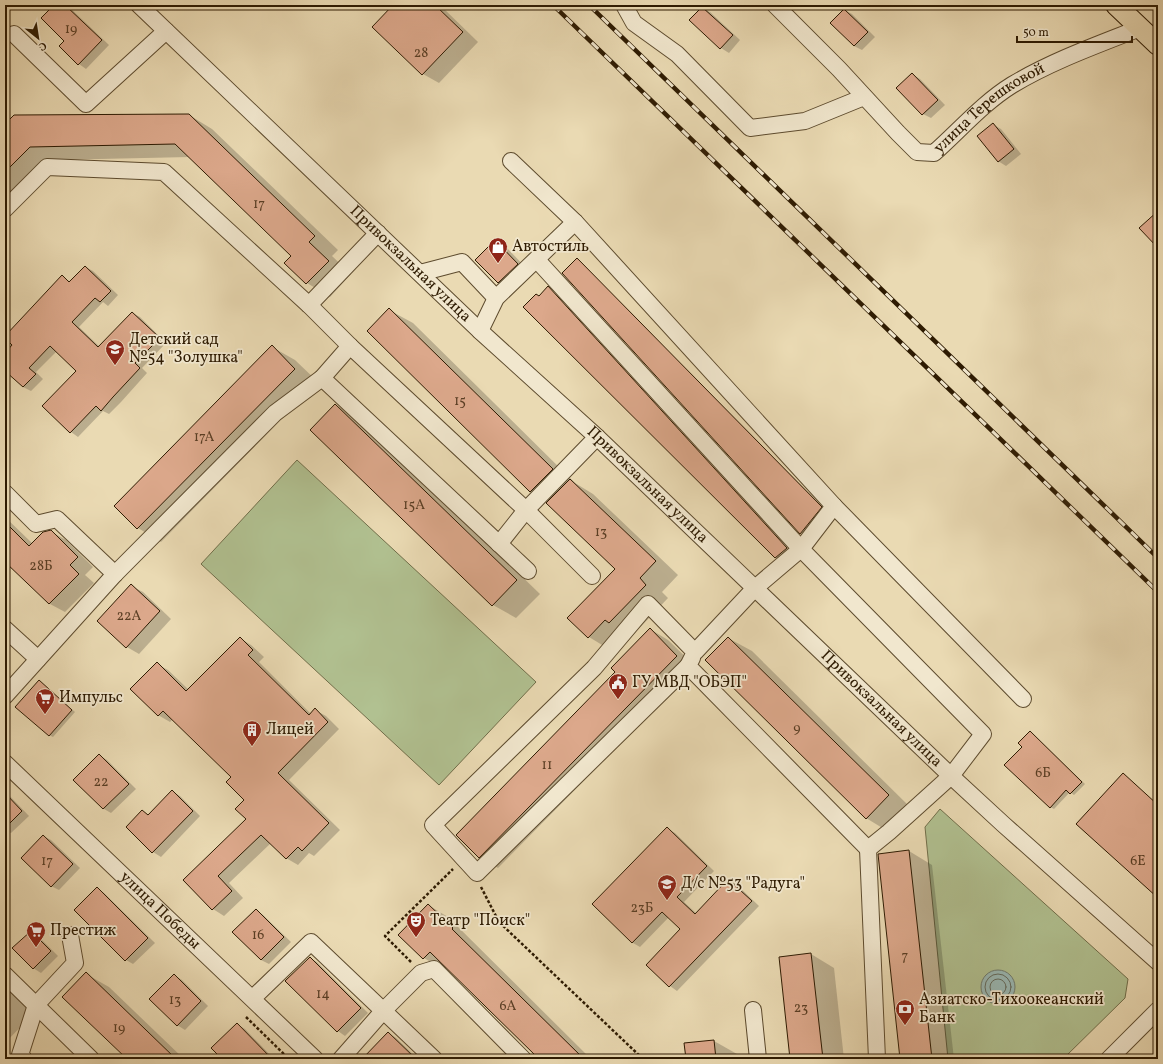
<svg xmlns="http://www.w3.org/2000/svg" width="1163" height="1064" viewBox="0 0 1163 1064" font-family="Vollkorn,serif">
  <rect width="100%" height="100%" fill="#eadab3"/>
  <filter id="stains"><feTurbulence type="fractalNoise" baseFrequency=".005" numOctaves="4"/><feColorMatrix values="0 0 0 0 .2 0 0 0 0 .09 0 0 0 0 .02 0 0 0 .5 -.17"/></filter>
  <radialGradient id="worn" r=".72"><stop offset=".6" stop-color="#630" stop-opacity="0"/><stop offset="1" stop-color="#630" stop-opacity=".3"/></radialGradient>
  <g fill="#b1c191" stroke="#706e4a">
    <polygon points="297,460 536,682 439,785 201,564"/>
    <polygon points="940,809 1128,979 1125,998 1063,1059 948,1059 925,827"/>
  </g>
  <circle fill="#9ab9b5" stroke="#6f7a6d" cx="998" cy="987" r="17"/>
  <g fill="#0003">
    <polygon points="55,5 67,5 109,45 86,69 79,64 60,46 65,41"/>
    <polygon points="394,5 440,5 478,42 439,83 423,74"/>
    <polygon points="703,8 710,12 740,40 729,53 721,48 691,20"/>
    <polygon points="844,10 852,14 875,37 862,50 854,46 831,23"/>
    <polygon points="912,74 920,79 945,105 931,118 923,114 898,88"/>
    <polygon points="189,115 212,129 338,250 332,256 351,274 330,297 307,283 286,263 292,256 190,157 54,160 5,208 5,126"/>
    <polygon points="994,125 1001,129 1021,154 1006,166 998,161"/>
    <polygon points="495,241 507,248 529,271 510,289 498,282"/>
    <polygon points="580,262 825,509 804,535 801,533"/>
    <polygon points="85,267 93,271 118,295 108,306 103,302 79,327 100,347 132,313 140,317 166,343 142,368 147,373 121,402 109,414 103,411 78,437 71,432 44,406 78,371 57,351 36,372 43,379 31,391 23,387 5,369 5,354 14,345 62,277 71,282"/>
    <polygon points="548,288 552,290 790,550 779,560 776,558 524,307 539,297"/>
    <polygon points="389,310 413,323 575,483 593,494 678,575 662,592 668,598 632,636 628,633 612,651 589,637 616,569 549,501 531,491 368,331"/>
    <polygon points="272,347 295,360 318,382 161,542 138,528 115,506"/>
    <polygon points="336,405 359,419 540,594 516,618 493,605"/>
    <polygon points="5,517 33,544 50,531 66,540 93,567 85,575 94,583 65,612 50,604 5,560"/>
    <polygon points="131,586 143,592 171,619 139,654 127,647"/>
    <polygon points="650,629 668,640 696,667 498,868 480,857"/>
    <polygon points="240,638 251,645 264,657 259,662 311,714 315,710 326,716 339,729 289,780 340,830 314,856 309,853 298,865 286,858 271,843 229,883 243,898 224,916 213,909 185,880 247,819 246,800 233,777 173,719 170,722 158,715 157,664 168,670 189,690"/>
    <polygon points="728,638 752,651 912,809 889,832 866,818"/>
    <polygon points="42,684 75,712 53,737 49,735"/>
    <polygon points="1033,734 1085,784 1074,795 1070,792 1054,809 1050,807"/>
    <polygon points="99,755 107,760 136,789 111,813 104,809 75,780"/>
    <polygon points="1123,774 1158,805 1158,897"/>
    <polygon points="5,791 29,816 11,833 5,830"/>
    <polygon points="172,791 180,796 200,816 161,857 153,852 127,827 142,811 149,815"/>
    <polygon points="667,829 675,833 714,871 684,902 696,913 729,880 736,884 759,906 677,991 670,986 647,965 681,929 669,917 640,947 633,943 593,904"/>
    <polygon points="43,836 51,840 80,868 59,890 51,886"/>
    <polygon points="909,851 932,865 954,1059 901,1059"/>
    <polygon points="97,888 104,893 155,943 133,964 126,960"/>
    <polygon points="428,905 448,917 591,1059 540,1059 447,967 444,970 424,958 400,935"/>
    <polygon points="256,910 263,915 291,942 269,964 261,960 234,932"/>
    <polygon points="31,932 38,936 58,956 41,973 33,968"/>
    <polygon points="811,954 834,968 844,1059 791,1059"/>
    <polygon points="310,958 317,962 368,1013 345,1036 338,1031"/>
    <polygon points="86,974 109,987 184,1059 128,1059"/>
    <polygon points="174,975 182,980 208,1006 185,1030 177,1025"/>
    <polygon points="5,986 10,990 34,1013 5,1043"/>
    <polygon points="237,1024 245,1029 274,1059 223,1059"/>
    <polygon points="388,1033 396,1038 418,1059 367,1059"/>
    <polygon points="714,1041 737,1054 737,1059 687,1059"/>
  </g>
  <g fill="none" stroke-linecap="round" stroke-linejoin="round">
    <g stroke="#646a5c" stroke-width="1">
      <circle cx="998" cy="987" r="13"/>
      <circle cx="998" cy="987" r="8"/>
    </g>
  </g>
  <g fill="#dca88b" stroke="#2e1b02">
    <polygon points="54,5 65,5 102,40 78,65 59,46 64,41 41,18"/>
    <polygon points="393,5 435,5 463,32 422,75 372,27"/>
    <polygon points="702,7 733,35 720,49 689,20"/>
    <polygon points="844,9 868,32 854,46 830,23"/>
    <polygon points="912,73 938,100 922,115 896,88"/>
    <polygon points="189,114 315,236 309,242 329,261 306,284 284,263 291,256 175,144 30,147 5,172 5,124 14,115"/>
    <polygon points="993,123 1014,149 998,162 977,136"/>
    <polygon points="1158,211 1158,248 1139,228"/>
    <polygon points="495,240 518,264 498,283 475,260"/>
    <polygon points="577,258 822,507 800,534 562,273"/>
    <polygon points="85,266 111,291 100,302 95,298 72,322 98,347 132,312 160,338 135,363 140,368 113,397 101,411 96,406 70,433 42,406 76,371 50,346 29,368 36,374 23,387 5,371 5,353 12,345 5,338 5,336 62,275 69,282"/>
    <polygon points="548,286 787,548 775,558 523,307 536,294 539,296"/>
    <polygon points="389,308 553,469 530,492 367,331"/>
    <polygon points="272,345 295,369 137,529 114,506"/>
    <polygon points="335,404 517,580 492,606 310,430"/>
    <polygon points="570,479 656,561 640,578 646,585 609,623 605,620 588,638 567,618 615,569 546,503"/>
    <polygon points="5,522 29,546 43,532 51,530 78,557 70,565 79,574 49,604 5,562"/>
    <polygon points="131,584 160,611 126,648 97,621"/>
    <polygon points="650,628 677,656 479,858 456,835 615,672 611,668"/>
    <polygon points="240,637 253,650 248,655 309,715 315,708 328,722 278,773 329,823 302,851 298,847 286,859 261,835 218,876 232,891 212,910 183,880 246,819 235,809 244,800 226,782 231,777 163,711 158,716 130,689 157,662 186,691"/>
    <polygon points="728,637 889,795 866,819 705,660"/>
    <polygon points="39,680 72,710 49,736 15,707"/>
    <polygon points="1030,731 1082,782 1070,794 1066,790 1050,808 1004,765 1022,747 1018,743"/>
    <polygon points="99,754 129,784 103,809 73,780"/>
    <polygon points="1123,773 1158,805 1158,898 1076,824"/>
    <polygon points="172,790 193,811 152,853 126,827 142,810 148,815"/>
    <polygon points="5,793 22,811 5,828"/>
    <polygon points="667,827 707,866 677,897 695,914 728,879 752,901 669,987 646,965 680,929 662,912 632,943 592,904"/>
    <polygon points="43,835 73,864 51,887 21,858"/>
    <polygon points="909,850 932,1059 900,1059 878,854"/>
    <polygon points="97,887 148,938 125,961 74,910"/>
    <polygon points="428,904 453,928 452,929 584,1059 539,1059 430,952 423,959 398,935"/>
    <polygon points="256,909 284,937 261,960 232,932"/>
    <polygon points="31,931 51,951 33,969 12,948"/>
    <polygon points="811,953 823,1059 790,1059 779,957"/>
    <polygon points="310,957 361,1008 337,1032 285,981"/>
    <polygon points="86,972 176,1059 127,1059 62,997"/>
    <polygon points="174,974 201,1001 177,1026 149,999"/>
    <polygon points="237,1023 272,1059 222,1059 211,1048"/>
    <polygon points="388,1032 416,1059 362,1059"/>
    <polygon points="714,1040 716,1059 686,1059 684,1043"/>
  </g>
  <g fill="none" stroke-linecap="round" stroke-linejoin="round">
    <defs>
      <g id="minor">
        <path id="s1" d="M139 5 480 331 597 437 951 776 1003 824 1158 962"/>
        <polyline points="624,5 634,23 677,54 750,128 805,121 864,97"/>
        <path id="s2" d="M775 5 839 69 898 133 917 152 934 153C960 130 983 103 1012 85 1052 61 1097 45 1140 28"/>
        <polyline points="14,34 86,104 166,31"/>
        <polyline points="511,161 575,222 834,506 801,549 755,588 695,652 648,604 594,668 433,825 477,873 688,666"/>
        <polyline points="5,209 47,167 164,172 309,305 350,346"/>
        <polyline points="537,260 801,549 983,734 951,776 889,832 868,849 688,666 692,658"/>
        <polyline points="420,273 462,262 496,298"/>
        <polyline points="309,305 378,233"/>
        <polyline points="480,331 496,298 575,222"/>
        <polyline points="322,378 528,571"/>
        <polyline points="5,493 36,524 57,519 115,574"/>
        <polyline points="834,506 1023,699"/>
        <polyline points="499,544 526,510 597,437"/>
        <polyline points="5,629 38,659"/>
        <polyline points="5,696 115,574 275,413 322,378 350,346 526,510 592,576"/>
        <path id="s3" d="M5 763 315 1059"/>
        <polyline points="868,849 877,1059"/>
        <polyline points="5,975 91,1059"/>
        <polyline points="253,998 311,942 434,1059"/>
        <polyline points="753,1010 758,1059"/>
        <polyline points="24,1059 20,1055 36,1005 75,963 70,935"/>
        <polyline points="341,1059 384,1010 421,973 434,969 523,1059"/>
        <polyline points="1109,1059 1158,1010"/>
      </g>
      <polyline id="major" points="1116,5 1158,45"/>
    </defs>
    <use href="#minor" stroke="#5d4b2e" stroke-width="18"/>
    <use href="#major" stroke="#2e1b02" stroke-width="22"/>
    <g stroke="#2e1b02" stroke-width="2.5" stroke-dasharray="3 2" stroke-linecap="butt">
      <polyline points="481,887 499,922 643,1059"/>
      <polyline points="411,962 385,936 453,869"/>
      <polyline points="246,1017 289,1059"/>
    </g>
    <use href="#minor" stroke="#f1e7ce" stroke-width="16"/>
    <use href="#major" stroke="#eadab3" stroke-width="20"/>
    <defs>
      <g id="rail">
        <polyline points="553,5 1158,592"/>
        <polyline points="589,5 1158,558"/>
      </g>
    </defs>
    <use href="#rail" stroke="#2e1b02" stroke-width="4.5"/>
    <use href="#rail" stroke="#f1e7ce" stroke-width="3" stroke-dasharray="9" stroke-linecap="butt"/>
  </g>
  <defs>
    <symbol id="shop-pin" viewBox="-11 -11 22 30"><path d="M0 17L-7.5 6A9.5 9.5 0 1 1 7.5 6Z" fill="#8f2418" stroke="#f1e7ce"/><path d="M-5-2.5h2.3a2.7 3.5 0 0 1 5.4 0H5L5.5 6h-11ZM-1.5-2.5h3a1.5 2.3 0 0 0-3 0Z" fill="#fff"/></symbol>
    <symbol id="school-pin" viewBox="-11 -11 22 30"><path d="M0 17L-7.5 6A9.5 9.5 0 1 1 7.5 6Z" fill="#8f2418" stroke="#f1e7ce"/><path d="M0-5L7-2L0 1L-7-2ZM-4 1L0 2.5L4 1V4Q0 6-4 4Z" fill="#fff"/></symbol>
    <symbol id="civic-pin" viewBox="-11 -11 22 30"><path d="M0 17L-7.5 6A9.5 9.5 0 1 1 7.5 6Z" fill="#8f2418" stroke="#f1e7ce"/><path d="M-.6-6.5H3V-4.5H.6V-3L4-1V1h2V6H-6V1h2V-1L-.6-3ZM-1.2 2.5V6h2.4V2.5Z" fill="#fff"/></symbol>
    <symbol id="supermarket-pin" viewBox="-11 -11 22 30"><path d="M0 17L-7.5 6A9.5 9.5 0 1 1 7.5 6Z" fill="#8f2418" stroke="#f1e7ce"/><path d="M-6-5.5h2.5l.6 2H6L4.5 2H-2.5L-4.4-4H-6ZM-1.5 3.2a1.3 1.3 0 1 0 .1 0ZM3 3.2a1.3 1.3 0 1 0 .1 0Z" fill="#fff"/></symbol>
    <symbol id="building-pin" viewBox="-11 -11 22 30"><path d="M0 17L-7.5 6A9.5 9.5 0 1 1 7.5 6Z" fill="#8f2418" stroke="#f1e7ce"/><path d="M-4-6H4V6H1V3H-1V6H-4ZM-2.5-4.3h1.7v1.8h-1.7ZM.8-4.3h1.7v1.8H.8ZM-2.5-1h1.7V.8h-1.7ZM.8-1h1.7V.8H.8Z" fill="#fff"/></symbol>
    <symbol id="theatre-pin" viewBox="-11 -11 22 30"><path d="M0 17L-7.5 6A9.5 9.5 0 1 1 7.5 6Z" fill="#8f2418" stroke="#f1e7ce"/><path d="M-5-5.5Q0-4 5-5.5V0Q5 5 0 6Q-5 5-5 0ZM-3.3-2.5H-1v1.5H-3.3ZM1-2.5H3.3v1.5H1ZM-2.8 1Q0 5.5 2.8 1Z" fill="#fff"/></symbol>
    <symbol id="bank-pin" viewBox="-11 -11 22 30"><path d="M0 17L-7.5 6A9.5 9.5 0 1 1 7.5 6Z" fill="#8f2418" stroke="#f1e7ce"/><path d="M-6-4H6V4H-6ZM0-2.3a2.3 2.3 0 1 0 0 4.6a2.3 2.3 0 1 0 0-4.6Z" fill="#fff"/></symbol>
  </defs>
  <g fill-rule="evenodd">
    <use href="#shop-pin" x="487" y="236" width="22" height="30"/>
    <use href="#school-pin" x="104" y="338" width="22" height="30"/>
    <use href="#civic-pin" x="607" y="672" width="22" height="30"/>
    <use href="#supermarket-pin" x="34" y="687" width="22" height="30"/>
    <use href="#building-pin" x="241" y="719" width="22" height="30"/>
    <use href="#school-pin" x="656" y="873" width="22" height="30"/>
    <use href="#theatre-pin" x="405" y="910" width="22" height="30"/>
    <use href="#supermarket-pin" x="25" y="920" width="22" height="30"/>
    <use href="#bank-pin" x="894" y="998" width="22" height="30"/>
  </g>
  <g text-anchor="middle" dominant-baseline="central" stroke-width="3.5" stroke-linejoin="round" paint-order="stroke">
    <g font-size="14" fill="#5a3e24">
      <text x="71" y="29">19</text>
      <text x="421" y="53">28</text>
      <text x="259" y="204">17</text>
      <text x="460" y="401">15</text>
      <text x="204" y="437">17А</text>
      <text x="414" y="505">15А</text>
      <text x="601" y="532">13</text>
      <text x="41" y="566">28Б</text>
      <text x="129" y="616">22А</text>
      <text x="797" y="728">9</text>
      <text x="547" y="765">11</text>
      <text x="1043" y="773">6Б</text>
      <text x="101" y="782">22</text>
      <text x="47" y="861">17</text>
      <text x="1138" y="861">6Е</text>
      <text x="642" y="908">23Б</text>
      <text x="258" y="935">16</text>
      <text x="905" y="956">7</text>
      <text x="323" y="994">14</text>
      <text x="175" y="1000">13</text>
      <text x="508" y="1006">6А</text>
      <text x="801" y="1008">23</text>
      <text x="119" y="1028">19</text>
    </g>
    <g font-size="16" fill="#2e1b02" stroke="#f1e7ce">
      <text stroke="none"><textPath href="#s2" startOffset="293">улица Терешковой</textPath></text>
      <text stroke="none"><textPath href="#s1" startOffset="375">Привокзальная улица</textPath></text>
      <text stroke="none"><textPath href="#s1" startOffset="699">Привокзальная улица</textPath></text>
      <text stroke="none"><textPath href="#s1" startOffset="1023">Привокзальная улица</textPath></text>
      <text stroke="none"><textPath href="#s3" startOffset="214">улица Победы</textPath></text>
    </g>
    <g font-size="16" fill="#2e1b02" stroke="#f1e7ce" text-anchor="start">
      <text x="512" y="247">Автостиль</text>
      <text x="129" y="340">Детский сад<tspan x="129" dy="18">№54 "Золушка"</tspan></text>
      <text x="632" y="683">ГУ МВД "ОБЭП"</text>
      <text x="59" y="698">Импульс</text>
      <text x="266" y="730">Лицей</text>
      <text x="681" y="884">Д/с №53 "Радуга"</text>
      <text x="430" y="921">Театр "Поиск"</text>
      <text x="50" y="931">Престиж</text>
      <text x="919" y="1000">Азиатско-Тихоокеанский<tspan x="919" dy="18">Банк</tspan></text>
    </g>
  </g>
  <rect width="1163" height="1064" fill="none" stroke="#eadab3" stroke-width="20"/>
  <rect x="6" y="6" width="1151" height="1052" fill="none" stroke="#2e1b02" stroke-width="2"/>
  <rect x="10" y="10" width="1143" height="1044" fill="none" stroke="#2e1b02"/>
  <g transform="translate(38 38) rotate(150)" stroke="#f1e7ce" stroke-width="3" paint-order="stroke">
  <path d="M0-3L7 15L0 10L-7 15Z" fill="#2e1b02"/>
  <text y="-6" font-size="11" font-weight="bold" text-anchor="middle" fill="#2e1b02">С</text>
  </g>
  <path d="M1017 36v6h115v-6" fill="none" stroke="#2e1b02" stroke-width="2"/>
  <text x="1023" y="36" font-size="12" fill="#2e1b02" stroke="#f1e7ce" stroke-width="3" paint-order="stroke">50 m</text>
  <rect width="100%" height="100%" filter="url(#stains)"/>
  <rect width="100%" height="100%" fill="url(#worn)"/>
</svg>
